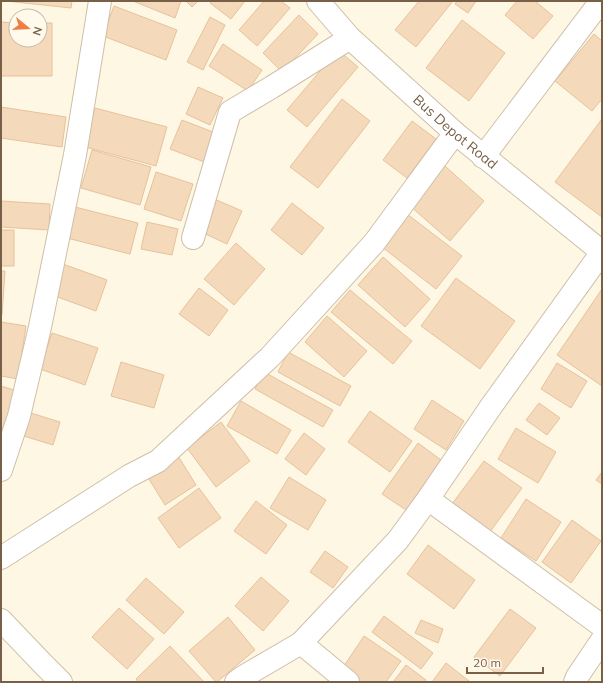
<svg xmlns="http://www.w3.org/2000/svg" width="603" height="683" viewBox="0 0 603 683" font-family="Mulish,sans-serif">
  <rect width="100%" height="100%" fill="#fdf7e4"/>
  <g fill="#f4d9ba" stroke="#e8c29a">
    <polygon points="6,1 72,1 71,8"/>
    <polygon points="133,1 181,1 175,18"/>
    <polygon points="186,1 198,1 192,7"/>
    <polygon points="212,1 245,1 231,19 210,3"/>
    <polygon points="264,1 281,1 290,8 257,46 239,30"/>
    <polygon points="419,1 453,1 416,47 395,30"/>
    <polygon points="457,1 476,1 468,13 455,4"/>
    <polygon points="517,1 535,1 553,16 533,39 505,15"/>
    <polygon points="114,6 177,30 166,60 103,36"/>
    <polygon points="299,15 318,34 282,72 263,53"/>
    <polygon points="210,17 225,25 203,70 187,62"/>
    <polygon points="462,20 505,53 469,101 426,68"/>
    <polygon points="1,22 16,23 16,40 40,40 40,23 52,23 52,76 1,76"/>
    <polygon points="594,34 602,41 602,99 592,111 555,81"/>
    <polygon points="223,44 262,70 248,91 209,66"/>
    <polygon points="338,50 358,67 307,127 287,110"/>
    <polygon points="198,87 223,98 210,125 186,114"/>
    <polygon points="342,99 370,121 318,188 290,167"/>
    <polygon points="1,107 66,117 62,147 1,138"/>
    <polygon points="95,108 167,127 156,166 85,147"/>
    <polygon points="602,119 602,217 555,182"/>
    <polygon points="182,120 218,134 207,163 170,149"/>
    <polygon points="412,121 436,139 407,178 383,160"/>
    <polygon points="92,150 151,167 140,205 81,188"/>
    <polygon points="445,166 484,201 450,241 410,206"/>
    <polygon points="156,172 193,184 181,221 144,209"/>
    <polygon points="212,198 242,211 227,244 197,230"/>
    <polygon points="1,201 50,204 49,230 1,227"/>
    <polygon points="292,203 324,228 302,255 271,230"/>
    <polygon points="75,207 138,223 130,254 67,238"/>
    <polygon points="407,214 462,256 436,289 382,247"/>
    <polygon points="147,222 178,229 172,255 141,249"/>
    <rect x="1" y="230" width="13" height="36"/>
    <polygon points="236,243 265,269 234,305 204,279"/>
    <polygon points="383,257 430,299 405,327 358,285"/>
    <polygon points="63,264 107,280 96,311 52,295"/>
    <polygon points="1,271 5,271 2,315 1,315"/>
    <polygon points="456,278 515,321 480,369 421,326"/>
    <polygon points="199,288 228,310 209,336 179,314"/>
    <polygon points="602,289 602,386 557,355"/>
    <polygon points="350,290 412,341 393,364 331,312"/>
    <polygon points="327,316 367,351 344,377 305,342"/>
    <polygon points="1,322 26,326 18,379 1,376"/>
    <polygon points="52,333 98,348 85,385 40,369"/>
    <polygon points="288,352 351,386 340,406 278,372"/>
    <polygon points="121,362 164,375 154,408 111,396"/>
    <polygon points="557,363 587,381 571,408 541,389"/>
    <polygon points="264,372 333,410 323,427 255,389"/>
    <polygon points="1,386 17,391 4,433 1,432"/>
    <polygon points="432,400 464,421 446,450 414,429"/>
    <polygon points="241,401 291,430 277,454 227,426"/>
    <polygon points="539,403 560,418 547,435 526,420"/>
    <polygon points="21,410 60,422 53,445 14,433"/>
    <polygon points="370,411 412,441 390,472 348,442"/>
    <polygon points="221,422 250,461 216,487 187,448"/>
    <polygon points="516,428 556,452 538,483 498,459"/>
    <polygon points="304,433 325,449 306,475 285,459"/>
    <polygon points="418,443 441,460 406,510 382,494"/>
    <polygon points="175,451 196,485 165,505 144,471"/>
    <polygon points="484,461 522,488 487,536 449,508"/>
    <polygon points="602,472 602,484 596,480"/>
    <polygon points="289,477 326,500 308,530 270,508"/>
    <polygon points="199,488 221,518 179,548 158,518"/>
    <polygon points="526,499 561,522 536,561 501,538"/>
    <polygon points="256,501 287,525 266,554 234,531"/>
    <polygon points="572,520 601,541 571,583 542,562"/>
    <polygon points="428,545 475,580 454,609 407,574"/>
    <polygon points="325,551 348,567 333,588 310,572"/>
    <polygon points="261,577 289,601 263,631 235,606"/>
    <polygon points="146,578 184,612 164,634 126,600"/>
    <polygon points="119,608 154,639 127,669 92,637"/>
    <polygon points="510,609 536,628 500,676 474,657"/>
    <polygon points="384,616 433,653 421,669 372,632"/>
    <polygon points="228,617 255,650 217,682 216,682 189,651"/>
    <polygon points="421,620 443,629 438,643 415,633"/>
    <polygon points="364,636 401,661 386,682 361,682 342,669"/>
    <polygon points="170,646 204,682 138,682 136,679"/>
    <polygon points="446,663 469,681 468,682 432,682"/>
    <polygon points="406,665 426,680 425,682 393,682"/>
  </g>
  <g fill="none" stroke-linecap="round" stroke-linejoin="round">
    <defs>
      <g id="minor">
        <path id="s1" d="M318 1 350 38 455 133 602 252"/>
        <polyline points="483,157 601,1"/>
        <polyline points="193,238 230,112 272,87 350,38"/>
        <polyline points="1,470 19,416 40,327 75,155 100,1"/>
        <polyline points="428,499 602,626"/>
        <polyline points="1,558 129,476 158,461 270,357 374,243 455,133"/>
        <polyline points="1,620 43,664 61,682"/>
        <polyline points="301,643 348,682"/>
        <polyline points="236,682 241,678 301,643 398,540 428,499 490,408 602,252"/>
        <polyline points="575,682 577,677 602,640"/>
      </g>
    </defs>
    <use href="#minor" stroke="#d0bfaa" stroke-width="24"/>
    <use href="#minor" stroke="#fff" stroke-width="22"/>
  </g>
  <g text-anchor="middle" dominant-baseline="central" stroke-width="3.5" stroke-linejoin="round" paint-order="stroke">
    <g font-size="14" fill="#785f48" stroke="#fffaec">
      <text stroke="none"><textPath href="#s1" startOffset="190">Bus Depot Road</textPath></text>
    </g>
  </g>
  <rect width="603" height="683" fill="none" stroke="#785f48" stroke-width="4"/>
  <g transform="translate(28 28) rotate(108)"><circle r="19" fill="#fffaec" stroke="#c9bcaa"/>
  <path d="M0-3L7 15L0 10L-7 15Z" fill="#ee7f43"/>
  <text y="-6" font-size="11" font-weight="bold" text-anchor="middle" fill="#785f48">N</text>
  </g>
  <path d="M467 667v6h76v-6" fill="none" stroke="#785f48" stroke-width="2"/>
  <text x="473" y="667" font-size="12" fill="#785f48" stroke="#fffaec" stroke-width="3" paint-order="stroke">20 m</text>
</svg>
